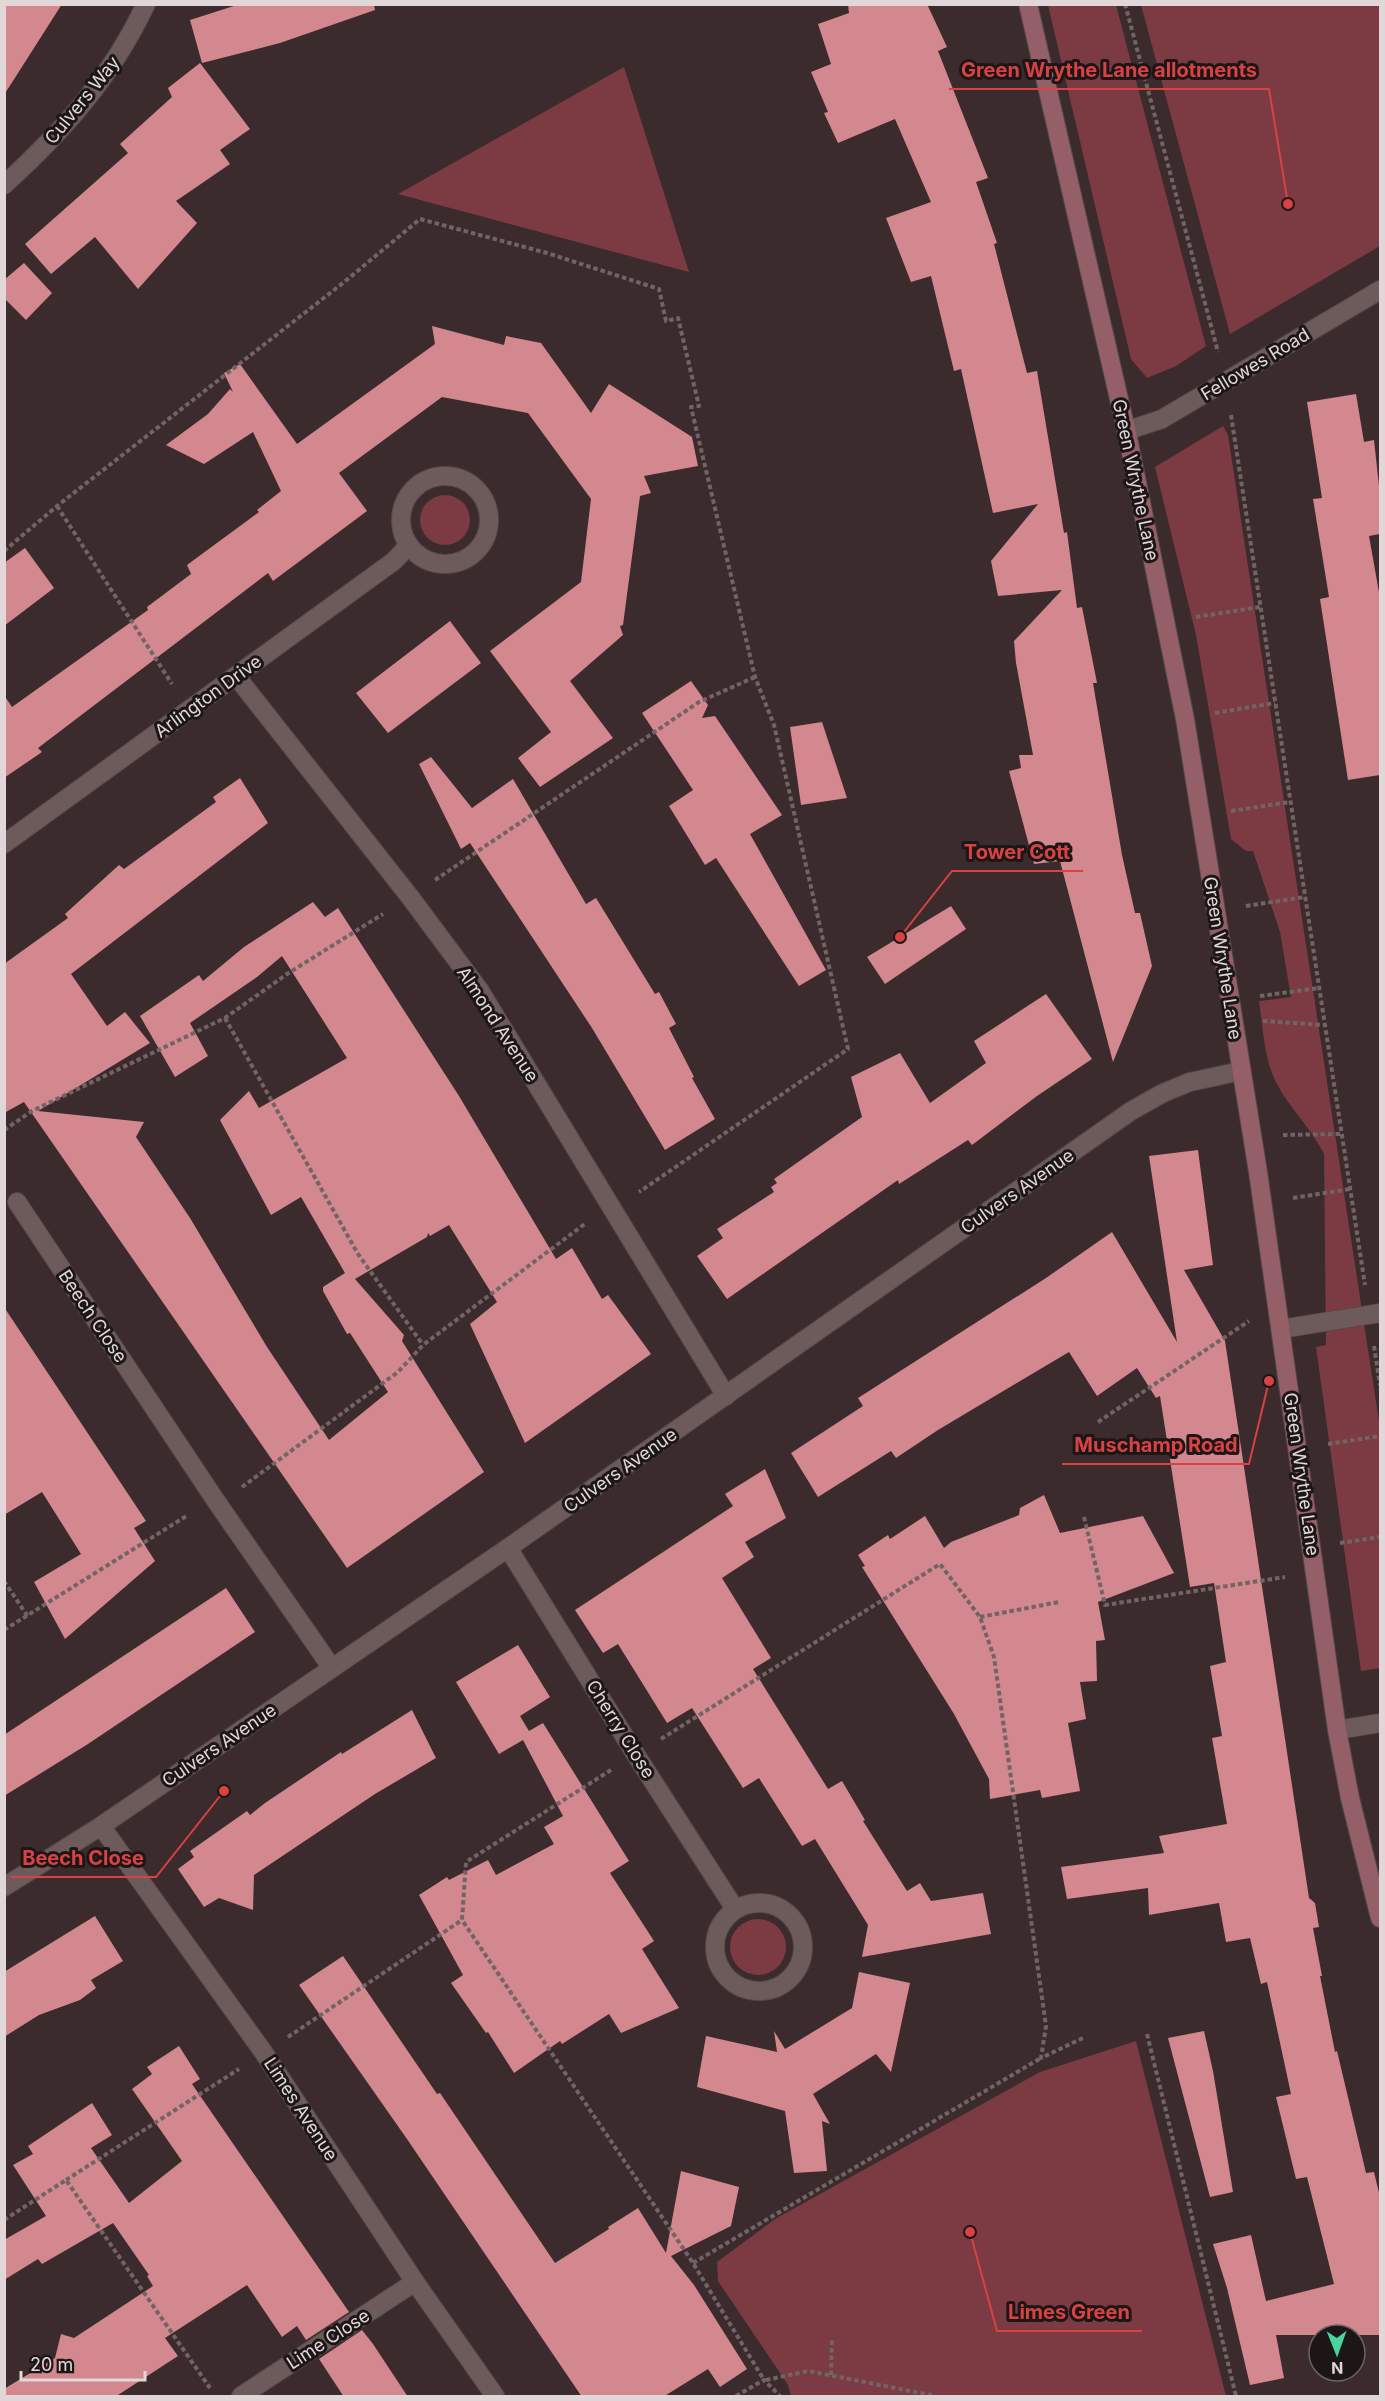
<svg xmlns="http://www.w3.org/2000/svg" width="1385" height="2401" viewBox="0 0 1385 2401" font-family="Inter,sans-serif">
  <rect width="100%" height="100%" fill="#3b2b2d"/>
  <g fill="#7c3a43">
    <polygon points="1048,5 1116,5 1206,346 1176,366 1147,378 1131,359"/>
    <polygon points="1141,5 1380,5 1380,246 1230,334"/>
    <polygon points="624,67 689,272 398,194"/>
    <path d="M1223 426 1228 435 1380 1428V1668L1361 1671 1316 1347 1326 1345 1324 1154C1312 1129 1290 1109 1277 1084 1264 1060 1263 1028 1259 1001L1291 997 1280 932 1253 851H1246L1231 839 1196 635 1155 467Z"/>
    <circle cx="445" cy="520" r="25"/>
    <circle cx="758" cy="1947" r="28"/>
    <polygon points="1136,2041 1226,2396 791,2396 788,2385 718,2281 717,2262 775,2219 1040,2072"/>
  </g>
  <g fill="#d3878e">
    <polygon points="4,4 62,4 4,95"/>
    <polygon points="240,4 374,4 375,10 280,43 202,63 190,20"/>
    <polygon points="848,4 927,4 947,47 938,51 988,178 976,182 997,243 994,244 1027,373 1037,371 1064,533 1067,532 1077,608 1082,607 1097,683 1093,683 1122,855 1135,913 1140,913 1152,966 1113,1062 1060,861 1034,864 1009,771 1021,768 1019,755 1033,755 1016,663 1014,641 1062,590 998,596 991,561 1038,504 993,513 961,369 954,371 931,276 911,282 886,218 931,202 895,119 838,143 824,113 828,112 811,72 831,64 818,24 849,13"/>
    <polygon points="200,63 250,129 220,150 230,164 176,201 197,223 138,289 95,237 51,274 25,244 128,153 120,144 172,97 168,88"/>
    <polygon points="24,263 52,293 26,320 4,298 4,280"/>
    <polygon points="432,326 504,345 506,336 541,343 591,413 609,384 692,437 698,466 644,476 651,493 640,496 623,625 620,626 623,635 570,681 613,738 540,787 518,758 551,732 490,651 581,582 591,499 528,413 442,397 339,473 367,511 273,581 268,573 38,748 42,752 4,778 4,695 12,707 148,610 147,607 191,574 187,565 259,512 257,510 281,491 253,432 204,464 166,445 208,414 230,389 233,392 224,373 240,364 297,444 435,344"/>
    <polygon points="1356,394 1364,442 1374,440 1380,495 1380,534 1369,536 1380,598 1380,775 1348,780 1320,599 1329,597 1313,499 1322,498 1307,402"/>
    <polygon points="25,548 54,588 4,626 4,563"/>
    <polygon points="450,621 481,663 388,733 356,693"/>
    <polygon points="691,681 708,705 702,718 715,716 782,815 750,834 826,970 799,986 716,858 705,865 669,806 693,790 642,713"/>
    <polygon points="822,722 847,798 801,805 790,727"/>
    <polygon points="431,757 472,808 513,779 586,904 596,898 655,994 659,992 676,1024 669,1028 694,1077 692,1078 715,1119 665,1150 592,1028 470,843 461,849 419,764"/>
    <polygon points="240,778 268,823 71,974 107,1026 125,1012 150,1043 38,1111 144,1122 136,1137 190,1218 267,1347 329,1440 388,1392 350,1333 347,1334 323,1291 323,1287 345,1273 301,1197 271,1215 220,1120 249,1091 259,1108 347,1058 282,956 257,977 190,1023 208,1056 175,1077 140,1016 199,975 203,981 244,947 313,902 325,917 338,908 459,1096 556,1259 572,1248 602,1299 608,1295 651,1354 525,1443 470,1324 497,1302 449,1225 430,1236 428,1233 427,1237 355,1279 404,1335 402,1341 484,1472 347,1568 24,1102 4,1113 4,964 68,918 65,914 119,865 124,869 216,802 213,797"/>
    <polygon points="951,906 966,929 885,984 867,957"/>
    <polygon points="1046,994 1092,1059 1037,1096 972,1145 968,1140 899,1184 898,1180 727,1299 697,1256 723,1238 717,1229 774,1192 771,1187 777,1183 774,1179 862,1117 851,1077 900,1053 930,1103 986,1063 974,1041"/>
    <polygon points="1198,1150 1213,1265 1184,1270 1225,1341 1309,1898 1315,1903 1319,1927 1313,1928 1322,1976 1320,1976 1335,2052 1337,2051 1366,2173 1374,2172 1380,2197 1380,2335 1276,2335 1284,2378 1250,2385 1227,2288 1213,2244 1251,2235 1266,2301 1334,2284 1307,2177 1296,2179 1276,2097 1291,2094 1267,1982 1261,1984 1250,1938 1226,1942 1219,1903 1149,1915 1148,1888 1067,1899 1061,1867 1164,1853 1159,1836 1227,1824 1212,1738 1222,1736 1210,1666 1226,1662 1214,1583 1190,1587 1160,1396 1156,1398 1137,1368 1097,1396 1069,1352 938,1430 896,1458 891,1451 818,1497 791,1453 863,1406 858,1398 1046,1278 1112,1232 1177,1342 1149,1156"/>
    <polygon points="4,1307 146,1521 134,1528 155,1561 65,1639 34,1582 81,1554 42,1492 4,1515"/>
    <polygon points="765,1469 786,1518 745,1542 754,1557 722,1578 771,1658 753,1669 828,1789 842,1781 865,1820 863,1821 907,1891 920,1883 931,1901 983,1893 991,1934 862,1957 868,1925 815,1839 802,1846 759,1778 743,1788 692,1708 667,1723 618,1644 603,1653 575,1610 733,1506 725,1494"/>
    <polygon points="1044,1495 1060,1533 1143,1516 1174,1573 1098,1602 1105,1640 1096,1641 1097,1681 1080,1682 1086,1719 1068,1723 1080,1791 1042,1798 1040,1790 990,1799 989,1779 954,1714 862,1567 865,1566 858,1555 888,1535 890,1539 925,1516 944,1548 951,1542 1019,1515 1020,1508"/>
    <polygon points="226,1588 255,1632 88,1744 4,1796 4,1735"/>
    <polygon points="518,1645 550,1697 520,1716 529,1731 543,1723 629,1861 610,1873 654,1941 642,1949 679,2008 621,2033 609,2014 562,2044 560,2041 514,2073 488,2032 486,2033 451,1983 463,1975 419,1895 447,1877 449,1880 488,1860 496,1875 554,1844 544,1827 563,1816 523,1740 499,1754 456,1682"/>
    <polygon points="412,1710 436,1758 375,1794 254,1875 253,1910 219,1898 204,1907 178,1869 194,1857 190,1851 247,1811 250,1815 265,1803 341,1752 342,1754"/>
    <polygon points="95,1916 123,1961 91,1980 96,1988 80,2000 39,2015 4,2037 4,1972"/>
    <polygon points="343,1956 437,2094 440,2093 555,2263 609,2229 608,2227 638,2208 666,2253 681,2171 739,2187 731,2226 671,2256 694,2285 747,2369 720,2387 708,2369 663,2397 582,2397 407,2139 299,1985"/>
    <polygon points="859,1972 910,1983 891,2072 876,2054 813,2094 830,2124 822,2121 827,2171 794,2173 785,2111 697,2087 706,2036 777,2052 774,2031 785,2049 852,2008"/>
    <polygon points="1204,2031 1213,2071 1233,2192 1210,2197 1168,2038"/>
    <polygon points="179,2046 200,2079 192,2084 349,2312 306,2340 297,2326 282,2337 247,2285 165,2338 178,2356 115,2397 4,2397 4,2389 55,2358 61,2334 74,2338 153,2286 147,2276 149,2275 113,2223 42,2264 38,2259 4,2280 4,2240 46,2216 13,2165 33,2154 28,2146 92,2103 112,2135 91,2148 129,2203 182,2161 132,2089 152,2074 147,2067"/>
    <polygon points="362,2330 373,2344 408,2397 344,2397 319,2359"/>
  </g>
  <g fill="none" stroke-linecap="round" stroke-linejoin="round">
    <defs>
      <polyline id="lane" points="1281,1329 1380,1313"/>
      <g id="street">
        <path d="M4 185C64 130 111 78 146 4"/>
        <polyline points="1126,431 1162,419 1380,290"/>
        <circle cx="445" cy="520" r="44"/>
        <polyline points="236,676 410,897 480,991 726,1396"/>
        <polyline points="4,844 394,561 409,545"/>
        <polyline points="17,1202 216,1501 332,1668"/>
        <polyline points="508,1548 636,1755 735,1909"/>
        <polyline points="1337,1730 1380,1723"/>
        <polyline points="101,1826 264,2053 415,2282 495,2396"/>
        <polyline points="4,1887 101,1826 508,1548 1131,1111 1163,1093 1190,1082 1241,1071"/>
        <circle cx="759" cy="1947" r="44"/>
        <polyline points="241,2396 415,2282"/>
      </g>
      <polyline id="secondary" points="1028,4 1128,438 1185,719 1258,1172 1337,1730 1350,1798 1380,1918"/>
    </defs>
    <use href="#lane" stroke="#544748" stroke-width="20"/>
    <use href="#street" stroke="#544748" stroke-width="20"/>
    <use href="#secondary" stroke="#544748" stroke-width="20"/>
    <g stroke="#726465" stroke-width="4" stroke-dasharray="4.5 3" stroke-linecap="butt">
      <polyline points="1125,4 1218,352"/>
      <polyline points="1231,415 1365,1285"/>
      <polyline points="57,506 172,684"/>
      <polyline points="4,551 57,506 343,283 420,219 547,253 659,289 666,321 678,318 699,406 691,407 755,677 774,725 848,1049 639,1192"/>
      <polyline points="1196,617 1260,607"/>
      <polyline points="1215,713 1275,703"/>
      <polyline points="1231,811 1290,802"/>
      <polyline points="435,880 699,702 755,677"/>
      <polyline points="1246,906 1305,897"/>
      <polyline points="1260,996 1319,988"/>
      <polyline points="225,1018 358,1254 423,1345"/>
      <polyline points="1263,1021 1325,1025"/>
      <polyline points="4,1130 32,1111 225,1018 287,974 383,914"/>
      <polyline points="1283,1135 1341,1134"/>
      <polyline points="1293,1198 1350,1189"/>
      <polyline points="1374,1346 1380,1385"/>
      <polyline points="1098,1422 1249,1321"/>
      <polyline points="1328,1444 1380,1436"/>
      <polyline points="242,1487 398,1372 423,1345 586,1223"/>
      <polyline points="1084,1517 1105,1605 1285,1577"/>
      <polyline points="1340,1543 1380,1537"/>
      <polyline points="4,1581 28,1617"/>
      <polyline points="980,1617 1059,1602"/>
      <polyline points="4,1630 188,1515"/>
      <polyline points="661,1739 940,1564 980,1617 994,1657 1046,2026 1041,2058 1083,2038"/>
      <polyline points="611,1770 466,1862 462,1920 693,2263 764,2380"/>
      <polyline points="1147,2034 1236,2396"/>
      <polyline points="288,2037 462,1920"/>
      <polyline points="66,2180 239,2069"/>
      <polyline points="4,2220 66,2180 210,2388"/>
      <polyline points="693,2263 1041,2058"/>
      <polyline points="831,2375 832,2338"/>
      <polyline points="766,2380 808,2371 936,2396"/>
      <polyline points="736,2396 764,2380 780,2396"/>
    </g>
    <use href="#lane" stroke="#6d5b5c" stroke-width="18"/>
    <use href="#street" stroke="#6d5b5c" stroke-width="18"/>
    <use href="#secondary" stroke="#945f66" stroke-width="18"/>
  </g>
  <g text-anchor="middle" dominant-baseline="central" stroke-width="6" stroke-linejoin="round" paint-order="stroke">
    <g font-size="18" fill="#e2d7d8" stroke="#1d1617">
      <text transform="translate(82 100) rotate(-51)">Culvers Way</text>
      <text transform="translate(1255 364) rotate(-31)">Fellowes Road</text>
      <text transform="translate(1136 480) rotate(78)">Green Wrythe Lane</text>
      <text transform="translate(208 696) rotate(-36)">Arlington Drive</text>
      <text transform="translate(1223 958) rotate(81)">Green Wrythe Lane</text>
      <text transform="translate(498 1024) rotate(57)">Almond Avenue</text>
      <text transform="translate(1017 1191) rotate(-35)">Culvers Avenue</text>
      <text transform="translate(93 1316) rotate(56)">Beech Close</text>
      <text transform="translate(620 1470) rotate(-35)">Culvers Avenue</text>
      <text transform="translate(1302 1474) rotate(82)">Green Wrythe Lane</text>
      <text transform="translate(621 1729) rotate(58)">Cherry Close</text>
      <text transform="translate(219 1745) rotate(-34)">Culvers Avenue</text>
      <text transform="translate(301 2109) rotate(57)">Limes Avenue</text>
      <text transform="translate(328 2339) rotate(-33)">Lime Close</text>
    </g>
  </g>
  <path fill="none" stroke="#d84242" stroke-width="2" d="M1288 204L1269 89H949M900 937L952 871H1083M1269 1381L1249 1464H1062M224 1791L156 1877H11M970 2232L997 2331H1142"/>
  <g fill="#d84242" stroke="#1d1617" stroke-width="2">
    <circle cx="1288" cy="204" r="6"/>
    <circle cx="900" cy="937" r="6"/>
    <circle cx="1269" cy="1381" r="6"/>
    <circle cx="224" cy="1791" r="6"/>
    <circle cx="970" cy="2232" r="6"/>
  </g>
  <g font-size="20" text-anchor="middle" font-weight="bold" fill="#d84242" stroke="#1d1617" stroke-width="6" stroke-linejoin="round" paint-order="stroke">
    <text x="1109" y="77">Green Wrythe Lane allotments</text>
    <text x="1017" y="859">Tower Cott</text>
    <text x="1156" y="1452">Muschamp Road</text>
    <text x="83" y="1865">Beech Close</text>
    <text x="1069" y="2319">Limes Green</text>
  </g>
  <rect width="1385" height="2401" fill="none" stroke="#e2d7d8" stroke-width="12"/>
  <g transform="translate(1337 2353) rotate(179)"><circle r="28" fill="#1d1617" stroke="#6c6364" stroke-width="1.5"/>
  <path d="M0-4.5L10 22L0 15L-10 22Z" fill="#47d49d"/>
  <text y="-9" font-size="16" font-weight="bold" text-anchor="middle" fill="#e2d7d8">N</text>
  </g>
  <path d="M21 2371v9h124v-9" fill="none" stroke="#e2d7d8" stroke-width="3"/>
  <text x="30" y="2371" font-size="18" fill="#e2d7d8" stroke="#1d1617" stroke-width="4.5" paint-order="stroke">20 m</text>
</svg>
